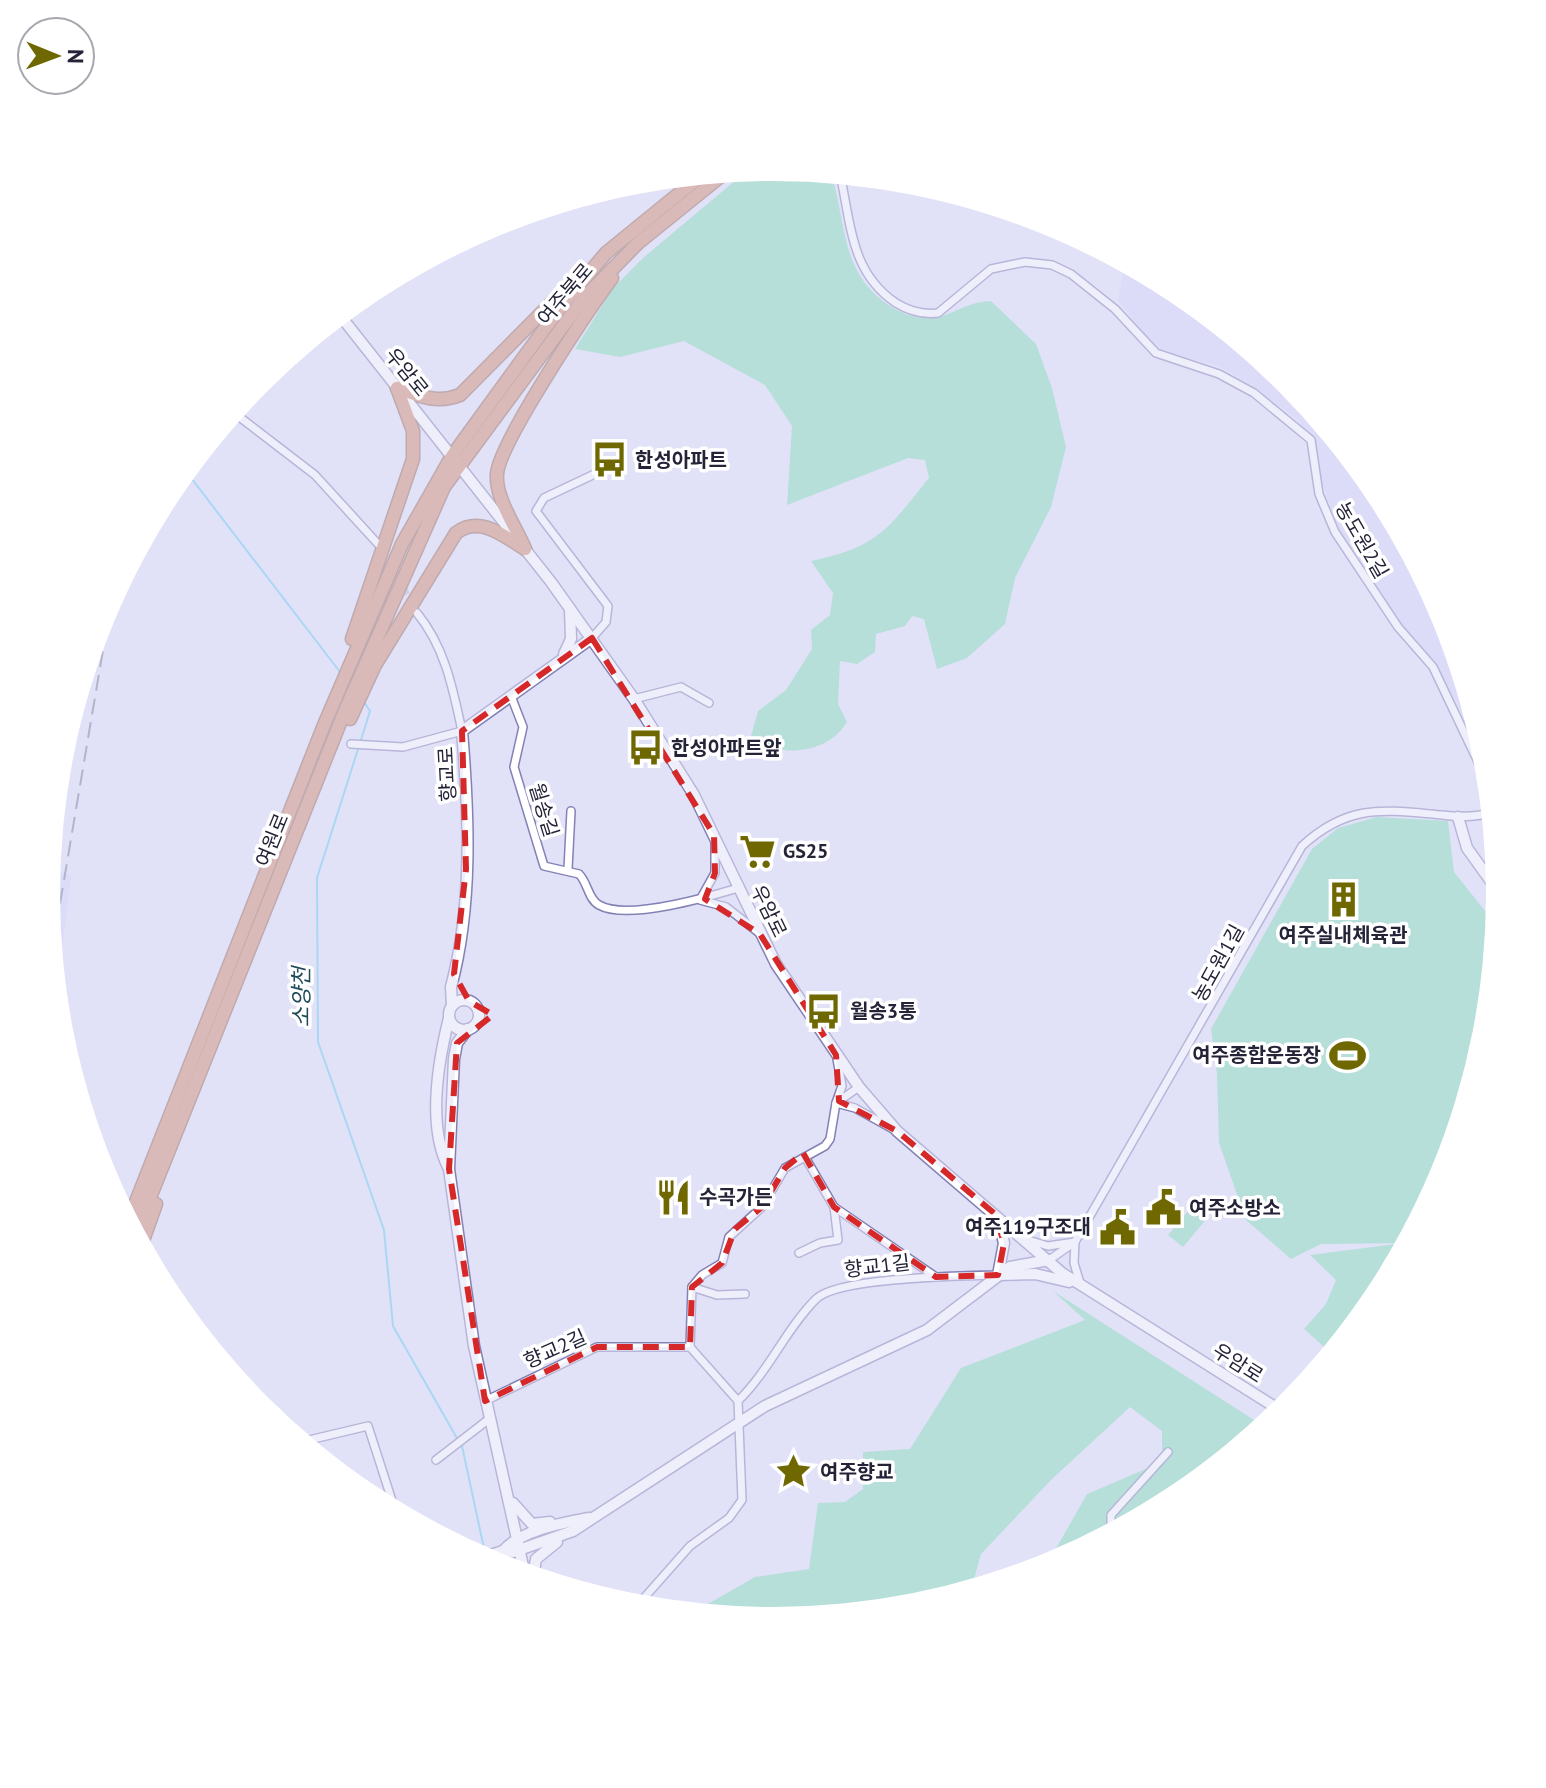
<svg xmlns="http://www.w3.org/2000/svg" width="1546" height="1788" viewBox="0 0 1546 1788" font-family="'PT Sans','Noto Sans KR',sans-serif">
  <rect width="100%" height="100%" fill="#e1e1f8"/>
  <g fill="#d4d4fa">
    <polygon points="1125,262 1177,290 1287,380 1378,490 1445,616 1487,760 1434,660 1400,624 1339,529 1299,421 1249,383 1220,367 1163,350 1149,341 1118,300"/>
    <polygon points="52,869 71,876 56,998 46,898"/>
  </g>
  <g fill="#80dbb4">
    <path d="M773 167 831 173C847 224 840 271 887 304 902 314 915 319 933 318 952 316 965 302 991 301L1036 344 1052 388 1066 447 1051 507 1015 578 1005 624 967 658 937 669 924 619 912 616 905 626 876 634 875 652 857 664 840 661 838 704 847 722C827 755 781 757 750 740L758 711 786 690 812 649 811 630 830 615 833 593 811 561C878 547 887 530 929 478L925 460 908 458 787 505 792 426 765 385 684 341 620 357 575 349 613 288 643 258 749 169Z"/>
    <polygon points="1377,817 1448,821 1454,872 1497,926 1486,1036 1444,1173 1377,1298 1332,1354 1304,1329 1326,1304 1336,1280 1310,1255 1404,1243 1321,1244 1291,1259 1246,1220 1219,1143 1217,1074 1211,1029 1312,849 1338,828"/>
    <polygon points="1194,1204 1209,1216 1183,1247 1168,1235"/>
    <polygon points="1053,1291 1265,1427 1177,1499 1051,1566 1045,1568 1087,1494 1162,1462 1162,1431 1130,1407 1052,1479 981,1554 971,1590 914,1607 773,1621 692,1613 755,1577 809,1569 818,1503 845,1502 863,1489 863,1452 910,1449 961,1368 1085,1320"/>
  </g>
  <g fill="none" stroke-linecap="round" stroke-linejoin="round">
    <g stroke="#66caee" stroke-width="2">
      <polyline points="185,470 340,672"/>
      <polyline points="361,740 370,711 364,702"/>
      <polyline points="359,746 317,878 318,1042 384,1230 393,1326 458,1440"/>
      <polyline points="462,1446 485,1553"/>
    </g>
    <polyline stroke="#bbbbd2" stroke-width="7" stroke-dasharray="7 3.5" stroke-linecap="butt" points="383,552 412,604"/>
    <defs>
      <g id="street">
        <path d="M840 174C851 223 850 272 896 303 909 311 922 315 938 313L991 269 1025 262 1052 265 1071 274 1115 309 1156 353 1219 374 1254 393 1311 440 1319 494 1335 532 1398 627 1433 667 1489 785"/>
        <polyline points="233,412 315,475 378,544"/>
        <polyline points="592,638 606,622 608,606 536,511 544,498 601,471"/>
        <path d="M511 696 523 727 514 767 544 866 579 874C588 883 588 899 599 905 627 921 708 897 738 888"/>
        <polyline points="634,699 681,687 709,703"/>
        <path d="M351 744 403 747 462 731C453 689 445 647 417 613"/>
        <polyline points="715,841 715,873 700,900 726,907 758,932"/>
        <polyline points="568,869 571,811"/>
        <polyline points="837,1059 842,1086 836,1103 855,1108 891,1128"/>
        <polyline points="805,1157 834,1207 936,1277"/>
        <polyline points="1028,1240 1048,1246 1075,1242 1074,1263 1080,1283"/>
        <polyline points="799,1253 820,1243 838,1240 834,1207"/>
        <path d="M1049 1260 1075 1242 1302 846C1349 803 1384 810 1442 815 1459 817 1476 818 1492 812"/>
        <polyline points="692,1287 717,1295 745,1294"/>
        <polyline points="690,1347 738,1401"/>
        <polyline points="485,1401 597,1347 690,1347 692,1287 702,1275 722,1263 729,1237 762,1207 785,1168 825,1146 830,1139 836,1103 859,1087"/>
        <polyline points="313,1452 309,1440 368,1426 396,1513"/>
        <polyline points="436,1460 489,1419"/>
        <polyline points="1111,1533 1111,1515 1168,1452"/>
        <path d="M636 1607 690 1546 729 1518 742 1500 738 1401C769 1371 786 1329 816 1299 838 1277 963 1276 998 1275"/>
      </g>
      <g id="secondary">
        <polyline points="339,314 551,582 634,699 694,795 776,964 859,1087 897,1131 1062,1273 1283,1412"/>
        <polyline points="564,654 571,639 570,609"/>
        <polyline points="1458,817 1467,848 1500,894"/>
        <circle cx="464" cy="1015" r="15"/>
        <path d="M452 1006 451 987C473 905 469 815 462 731L592 638"/>
        <polyline points="468,1029 457,1043 454,1059 449,1169 456,1219 474,1346 525,1575"/>
        <path d="M448 1167C427 1125 438 1062 449 1018"/>
        <polyline points="998,1220 1004,1243 998,1275 1035,1274 1069,1282"/>
        <polyline points="513,1503 532,1524 550,1522"/>
        <path d="M503 1551C521 1530 562 1523 589 1518"/>
        <polyline points="481,1558 503,1551 513,1552 573,1531 765,1406 927,1330 1010,1267 1049,1260"/>
        <polyline points="533,1577 536,1559 557,1542"/>
      </g>
      <g id="highway">
        <path d="M397 388C419 396 437 404 460 395L573 281"/>
        <path d="M525 549C516 527 495 498 497 474 499 443 589 309 612 278"/>
        <polyline points="352,639 413,459 413,431 397,388"/>
        <path d="M350 719 375 665 456 533C480 515 504 536 525 549"/>
        <polyline points="128,1222 324,725 402,544 452,456 559,309 606,253 703,174"/>
        <polyline points="135,1235 344,713 444,487 583,299 638,243 726,172"/>
        <polyline points="141,1246 156,1204"/>
      </g>
    </defs>
    <use href="#street" stroke="#8382b5" stroke-width="10"/>
    <use href="#secondary" stroke="#8382b5" stroke-width="13"/>
    <use href="#highway" stroke="#946658" stroke-width="15"/>
    <use href="#street" stroke="#fff" stroke-width="7"/>
    <use href="#secondary" stroke="#fff" stroke-width="10"/>
    <use href="#highway" stroke="#d08a6a" stroke-width="12"/>
    <polyline stroke="#7a7a90" stroke-width="2" stroke-dasharray="16 8" stroke-linecap="butt" points="52,951 112,597"/>
  </g>
  <path d="M0 0H1546V1788H0ZM592 638 714 835 715 873 705 899 760 934 836 1055 839 1101 897 1131 995 1214 1004 1243 998 1275 936 1277 834 1207 803 1153 785 1168 762 1207 735 1229 722 1263 692 1287 690 1347H597L485 1401 449 1169 457 1043 493 1015 469 1001 454 974 466 869 462 731Z" fill="#e1e1f8" fill-opacity=".55" fill-rule="evenodd"/>
  <path fill="none" stroke="#d62828" stroke-width="6" stroke-dasharray="16 10" stroke-linejoin="round" d="M592 638 714 835 715 873 705 899 760 934 836 1055 839 1101 897 1131 995 1214 1004 1243 998 1275 936 1277 834 1207 803 1153 785 1168 762 1207 735 1229 722 1263 692 1287 690 1347H597L485 1401 449 1169 457 1043 493 1015 469 1001 454 974 466 869 462 731Z"/>
  <defs>
    <symbol id="bus-bare" viewBox="-9 -9 18 18"><path d="M-5-6H5V4H4V6H2V4H-2V6H-4V4H-5ZM-3.5-4V0h7V-4ZM-3.5 1.2v1.5H-2V1.2ZM2 1.2v1.5H3.5V1.2Z" fill="#6f6800" stroke="#fff" stroke-width="2.5" paint-order="stroke"/></symbol>
    <symbol id="supermarket-bare" viewBox="-9 -9 18 18"><path d="M-6-5.5h2.5l.6 2H6L4.5 2H-2.5L-4.4-4H-6ZM-1.5 3.2a1.3 1.3 0 1 0 .1 0ZM3 3.2a1.3 1.3 0 1 0 .1 0Z" fill="#6f6800" stroke="#fff" stroke-width="2.5" paint-order="stroke"/></symbol>
    <symbol id="building-bare" viewBox="-9 -9 18 18"><path d="M-4-6H4V6H1V3H-1V6H-4ZM-2.5-4.3h1.7v1.8h-1.7ZM.8-4.3h1.7v1.8H.8ZM-2.5-1h1.7V.8h-1.7ZM.8-1h1.7V.8H.8Z" fill="#6f6800" stroke="#fff" stroke-width="2.5" paint-order="stroke"/></symbol>
    <symbol id="stadium-bare" viewBox="-9 -9 18 18"><path d="M0-5a6.5 5 0 1 0 0 10a6.5 5 0 1 0 0-10ZM-3.5-1.8h7v3.6h-7Z" fill="#6f6800" stroke="#fff" stroke-width="2.5" paint-order="stroke"/></symbol>
    <symbol id="restaurant-bare" viewBox="-9 -9 18 18"><path d="M-5-6h1v4h1v-4h1v4h1v-4h1v5L-1.5 .5V6h-2V.5L-5-1ZM5-6V6H3V1.5H1.5Q1.5-4 5-6Z" fill="#6f6800" stroke="#fff" stroke-width="2.5" paint-order="stroke"/></symbol>
    <symbol id="civic-bare" viewBox="-9 -9 18 18"><path d="M-.6-6.5H3V-4.5H.6V-3L4-1V1h2V6H-6V1h2V-1L-.6-3ZM-1.2 2.5V6h2.4V2.5Z" fill="#6f6800" stroke="#fff" stroke-width="2.5" paint-order="stroke"/></symbol>
    <symbol id="sight-bare" viewBox="-9 -9 18 18"><path d="M0-6L1.8-2.2L6-1.7L2.9 1.2L3.7 5.4L0 3.3L-3.7 5.4L-2.9 1.2L-6-1.7L-1.8-2.2Z" fill="#6f6800" stroke="#fff" stroke-width="2.5" paint-order="stroke"/></symbol>
  </defs>
  <g fill-rule="evenodd">
    <use href="#bus-bare" x="584" y="434" width="51" height="51"/>
    <use href="#bus-bare" x="620" y="722" width="51" height="51"/>
    <use href="#supermarket-bare" x="732" y="826" width="51" height="51"/>
    <use href="#building-bare" x="1318" y="874" width="51" height="51"/>
    <use href="#bus-bare" x="798" y="986" width="51" height="51"/>
    <use href="#stadium-bare" x="1322" y="1030" width="51" height="51"/>
    <use href="#restaurant-bare" x="648" y="1172" width="51" height="51"/>
    <use href="#civic-bare" x="1138" y="1182" width="51" height="51"/>
    <use href="#civic-bare" x="1092" y="1202" width="51" height="51"/>
    <use href="#sight-bare" x="768" y="1446" width="51" height="51"/>
  </g>
  <g text-anchor="middle" dominant-baseline="central" stroke-width="7" stroke-linejoin="round" paint-order="stroke">
    <g font-size="20" fill="#242338" stroke="#fff">
      <text transform="translate(565 294) rotate(-50)">여주북로</text>
      <text transform="translate(407 372) rotate(51)">우암로</text>
      <text transform="translate(1362 540) rotate(60)">농도원2길</text>
      <text transform="translate(447 774) rotate(-93)">향교로</text>
      <text transform="translate(544 810) rotate(73)">월송길</text>
      <text transform="translate(272 840) rotate(-68)">여원로</text>
      <text transform="translate(769 911) rotate(64)">우암로</text>
      <text transform="translate(1218 963) rotate(-61)">농도원1길</text>
      <text transform="translate(877 1266) rotate(-7)">향교1길</text>
      <text transform="translate(555 1349) rotate(-24)">향교2길</text>
      <text transform="translate(1238 1363) rotate(32)">우암로</text>
    </g>
    <g font-size="20" font-weight="bold" fill="#242338" stroke="#fff" text-anchor="start">
      <text x="635" y="460">한성아파트</text>
      <text x="671" y="748">한성아파트앞</text>
      <text x="783" y="851">GS25</text>
      <text x="1343" y="935" text-anchor="middle">여주실내체육관</text>
      <text x="850" y="1011">월송3통</text>
      <text x="1321" y="1055" text-anchor="end">여주종합운동장</text>
      <text x="699" y="1197">수곡가든</text>
      <text x="1189" y="1208">여주소방소</text>
      <text x="1091" y="1227" text-anchor="end">여주119구조대</text>
      <text x="820" y="1472">여주향교</text>
    </g>
    <g font-size="22" font-style="italic" fill="#204b5b" stroke="#fff">
      <text transform="translate(301 997) rotate(-90)">소양천</text>
    </g>
  </g>
  <path d="M0 0H1546V1788H0ZM60 894a713 713 0 1 1 1426 0a713 713 0 1 1-1426 0Z" fill="#fff" fill-rule="evenodd"/>
  <g transform="translate(56 56) rotate(91)"><circle r="38" fill="#ffffff" stroke="#a7a7af" stroke-width="2"/>
  <path d="M0-6L14 30L0 20L-14 30Z" fill="#6f6800"/>
  <text y="-12" font-size="22" font-weight="bold" text-anchor="middle" fill="#242338">N</text>
  </g>
</svg>
